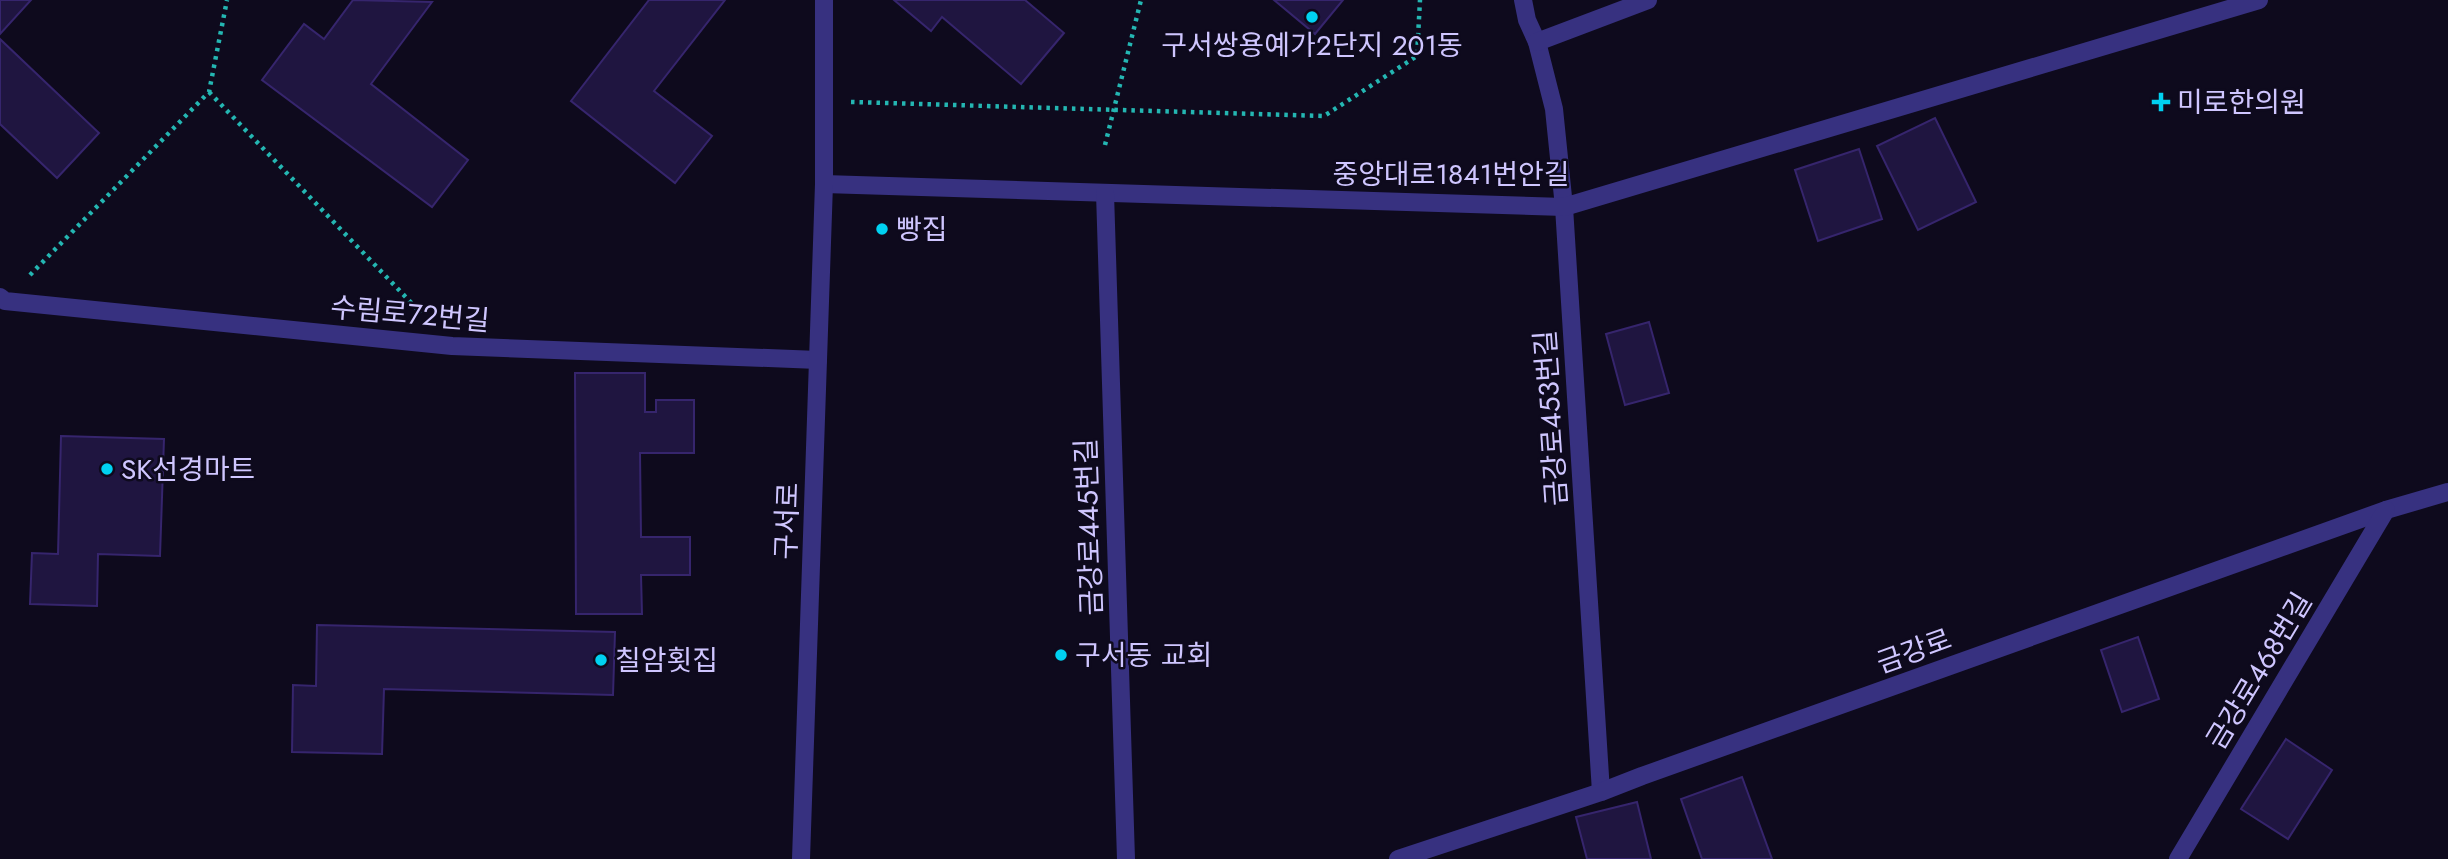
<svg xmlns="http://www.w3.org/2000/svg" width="2448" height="859" viewBox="0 0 2448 859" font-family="Jost,'Noto Sans KR',sans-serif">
  <rect width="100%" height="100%" fill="#0e0a1d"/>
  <g fill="#1f1540" stroke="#36256d" stroke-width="2">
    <polygon points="0,0 31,0 0,34"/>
    <polygon points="353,0 432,2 371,84 468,160 432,207 262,80 304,24 324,39"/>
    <polygon points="649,0 725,0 654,91 712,136 675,183 571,101"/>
    <polygon points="894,0 1025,0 1064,33 1021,84 942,17 931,31"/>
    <polygon points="1274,0 1343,0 1315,34"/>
    <polygon points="0,39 99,133 57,178 0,124"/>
    <polygon points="1935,118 1976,202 1918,230 1877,146"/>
    <polygon points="1859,149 1882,219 1818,241 1795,170"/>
    <polygon points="1649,322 1669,393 1625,405 1606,334"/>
    <polygon points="575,373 645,373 645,412 656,412 656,400 694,400 694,453 640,453 641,537 690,537 690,575 641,575 642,614 576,614"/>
    <polygon points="61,436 164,439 160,556 98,554 97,606 30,604 32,553 58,554"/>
    <polygon points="317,625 615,632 613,695 384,689 382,754 292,752 293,685 316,686"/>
    <polygon points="2138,637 2159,699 2122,712 2101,650"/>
    <polygon points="2286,739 2332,770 2288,839 2241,809"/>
    <polygon points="1742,777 1772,859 1702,859 1681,799"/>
    <polygon points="1637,802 1651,859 1587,859 1576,817"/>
  </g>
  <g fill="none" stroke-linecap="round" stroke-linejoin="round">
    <g stroke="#24b6b2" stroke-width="4.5" stroke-dasharray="3.5 5" stroke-linecap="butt">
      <polyline points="209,92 421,313"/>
      <polyline points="851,102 1324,116 1417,56 1420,0"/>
      <polyline points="1105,145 1141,0"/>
      <polyline points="30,275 209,92 227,0"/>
    </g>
    <g stroke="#373180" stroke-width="18">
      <polyline points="1523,0 1527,20 1537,42 1554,109 1564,207 1601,792"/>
      <polyline points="1537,42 1648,0"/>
      <polyline points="824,184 1564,207 2259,0"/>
      <polyline points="1105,193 1126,859"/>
      <polyline points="0,297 5,301 452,346 818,360"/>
      <polyline points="801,859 824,184 824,0"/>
      <polyline points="1398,859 1601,792 1642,776 2386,510 2448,492"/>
      <polyline points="2178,859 2386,510"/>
    </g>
  </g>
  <g fill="#00d1f1" stroke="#0e0a1d" stroke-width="2.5">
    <circle cx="1312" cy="17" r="7"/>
    <path d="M2157.5 91.5h7v7h7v7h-7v7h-7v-7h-7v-7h7z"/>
    <circle cx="882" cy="229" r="7"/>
    <circle cx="107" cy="469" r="7"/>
    <circle cx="1061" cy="655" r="7"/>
    <circle cx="601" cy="660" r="7"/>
  </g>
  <g text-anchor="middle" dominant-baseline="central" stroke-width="5" stroke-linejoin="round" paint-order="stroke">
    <g font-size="28" fill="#cfc6ff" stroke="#0e0a1d" text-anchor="start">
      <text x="1312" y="45" text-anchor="middle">구서쌍용예가2단지 201동</text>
      <text x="2177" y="102">미로한의원</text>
      <text x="896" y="229">빵집</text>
      <text x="121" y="469">SK선경마트</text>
      <text x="1075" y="655">구서동 교회</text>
      <text x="615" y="660">칠암횟집</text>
    </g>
    <g font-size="28" fill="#cfc6ff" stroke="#0e0a1d">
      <text x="1451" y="174">중앙대로1841번안길</text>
      <text transform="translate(410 314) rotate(5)">수림로72번길</text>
      <text transform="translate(1551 418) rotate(-94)">금강로453번길</text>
      <text transform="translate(787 521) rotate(-88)">구서로</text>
      <text transform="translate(1089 527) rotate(-92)">금강로445번길</text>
      <text transform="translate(1914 651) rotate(-20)">금강로</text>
      <text transform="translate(2259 671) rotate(-59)">금강로468번길</text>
    </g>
  </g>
</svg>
